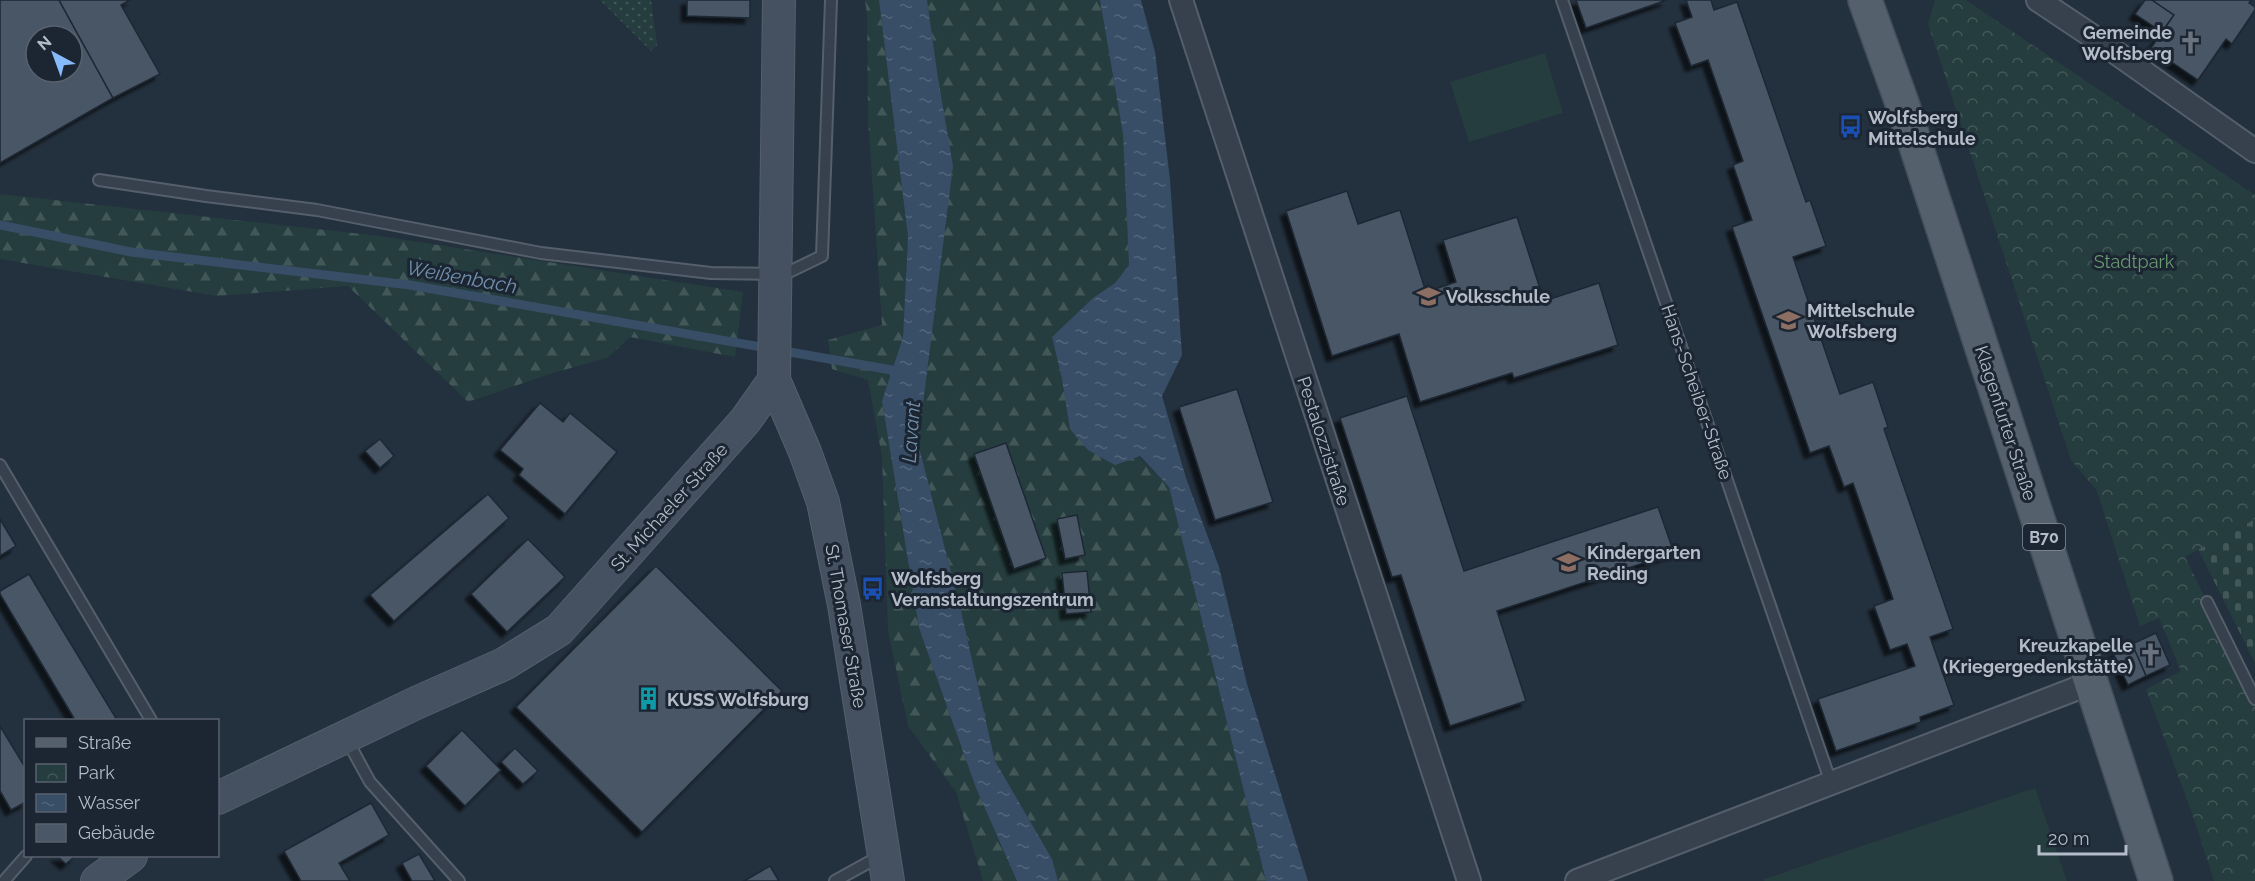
<svg xmlns="http://www.w3.org/2000/svg" width="2255" height="881" viewBox="0 0 2255 881" font-family="Raleway,sans-serif">
  <defs>
    <pattern id="grass-dots" width="8" height="8" patternUnits="userSpaceOnUse" patternTransform="scale(1.5)"><rect width="8" height="8" fill="#253d3e"/><path d="M2 2h.1M6 6h.1" fill="none" stroke="#425758" stroke-width="1.8" stroke-linecap="round"/></pattern>
    <pattern id="forest-firs" width="22" height="20" patternUnits="userSpaceOnUse" patternTransform="scale(1.5)"><rect width="22" height="20" fill="#253d3e"/><path d="M5 1l3.5 6h-7zM16 11l3.5 6h-7z" fill="#425758"/></pattern>
    <pattern id="cemetery-stones" width="16" height="16" patternUnits="userSpaceOnUse" patternTransform="scale(1.5)"><rect width="16" height="16" fill="#253d3e"/><path d="M2 7V4a2 2 0 0 1 4 0v3zM10 15v-3a2 2 0 0 1 4 0v3z" fill="#425758"/></pattern>
    <pattern id="park-crowns" width="20" height="18" patternUnits="userSpaceOnUse" patternTransform="scale(1.5)"><rect width="20" height="18" fill="#253d3e"/><path d="M2 6a3 3 0 1 1 6 0M12 15a3 3 0 1 1 6 0" fill="none" stroke="#425758"/></pattern>
    <pattern id="water-ripples" width="26" height="14" patternUnits="userSpaceOnUse" patternTransform="scale(1.5)"><rect width="26" height="14" fill="#384e67"/><path d="M2 4q2-2 4 0t4 0M15 11q2-2 4 0t4 0" fill="none" stroke="#52667b"/></pattern>
    <filter id="shadow"><feDropShadow dx="-5.5" dy="5.5" stdDeviation="1.5" flood-color="#0009"/></filter>
  </defs>
  <rect width="100%" height="100%" fill="#23303d"/>
  <polygon fill="url(#grass-dots)" points="600,0 651,0 657,45 651,51"/>
  <g fill="url(#forest-firs)">
    <polygon points="865,0 879,0 908,237 903,337 882,401 919,628 976,788 1017,881 983,881 956,792 908,726 888,631 882,457 868,380 832,369 828,340 882,325 868,119 867,16"/>
    <polygon points="927,0 1100,0 1123,134 1129,265 1115,283 1093,298 1052,337 1062,379 1169,487 1266,881 1058,881 1052,859 995,761 961,611 918,443 929,349 938,78"/>
    <polygon points="0,194 380,236 743,292 735,357 630,337 607,358 553,373 468,402 348,286 217,296 0,259"/>
  </g>
  <polygon fill="url(#cemetery-stones)" points="2255,519 2255,663 2198,549"/>
  <polygon fill="url(#park-crowns)" points="1935,0 1966,0 2255,195 2255,519 2185,557 2255,699 2255,881 2214,881 2193,816 2146,689 2181,671 2159,618 2140,626 2097,491 2071,460 1928,24"/>
  <g fill="#253d3e">
    <polygon points="1545,53 1563,113 1469,142 1450,82"/>
    <polygon points="2035,788 2067,881 1764,881 1764,879"/>
  </g>
  <g fill="url(#water-ripples)">
    <polygon points="879,0 927,0 938,78 953,166 918,443 961,611 995,761 1052,859 1058,881 1017,881 976,788 919,628 882,401 903,337 908,237"/>
    <polygon points="1100,0 1141,0 1155,52 1170,180 1182,355 1162,396 1186,478 1219,567 1247,684 1308,881 1266,881 1169,487 1140,456 1115,465 1088,450 1070,429 1062,379 1052,337 1093,298 1115,283 1129,265 1123,134"/>
  </g>
  <g fill="none" stroke-linecap="round" stroke-linejoin="round">
    <polyline stroke="#384e67" stroke-width="9" points="0,225 131,252 410,285 903,372"/>
  </g>
  <g fill="#495766" stroke="#1e2834" stroke-width="1.5" fill-rule="evenodd" filter="url(#shadow)">
    <path d="M0 0H59L113 98 0 163ZM36 36H72V72H36Z"/>
    <polygon points="59,0 130,0 121,5 160,74 113,98"/>
    <polygon points="687,0 750,0 750,18 687,16"/>
    <polygon points="1576,0 1667,0 1586,28"/>
    <polygon points="1686,0 1711,0 1714,10 1737,2 1806,202 1810,200 1826,246 1793,257 1840,394 1873,382 1888,427 1884,429 1953,629 1930,637 1954,705 1920,717 1921,722 1836,751 1818,699 1915,666 1907,644 1890,650 1874,606 1893,599 1853,483 1844,487 1829,446 1810,453 1732,227 1752,220 1733,165 1743,161 1708,60 1691,66 1675,23 1692,17"/>
    <polygon points="2145,0 2152,0 2174,15 2162,32 2135,14"/>
    <polygon points="2152,0 2252,0 2249,3 2255,7 2255,10 2232,44 2226,39 2198,80 2151,48 2174,15"/>
    <polygon points="1347,191 1358,224 1400,210 1426,292 1456,282 1443,240 1517,217 1544,301 1599,283 1618,345 1514,378 1512,373 1420,402 1399,334 1332,356 1286,211"/>
    <polygon points="1237,389 1273,502 1215,520 1179,407"/>
    <polygon points="1407,396 1464,571 1658,507 1674,553 1497,611 1526,701 1450,726 1401,575 1392,577 1340,418"/>
    <polygon points="540,403 563,422 570,413 617,452 565,514 519,475 523,469 500,450"/>
    <polygon points="380,439 394,456 380,468 365,451"/>
    <polygon points="1006,443 1046,558 1014,569 974,454"/>
    <polygon points="488,494 509,518 394,621 370,595"/>
    <polygon points="1077,515 1085,555 1065,559 1057,519"/>
    <polygon points="0,519 16,546 0,556"/>
    <polygon points="528,539 565,577 507,632 471,594"/>
    <polygon points="656,566 782,691 642,832 516,707"/>
    <polygon points="1087,571 1091,612 1066,614 1062,573"/>
    <polygon points="29,574 57,621 117,720 75,720 0,594 0,591"/>
    <polygon points="2156,633 2170,665 2146,676 2132,644"/>
    <polygon points="2132,644 2146,676 2128,685 2113,653"/>
    <polygon points="0,726 26,769 26,802 11,810 0,791"/>
    <polygon points="462,730 501,770 465,806 426,766"/>
    <polygon points="515,748 538,771 523,784 501,762"/>
    <polygon points="371,803 389,835 339,863 350,881 301,881 284,851"/>
    <polygon points="419,854 435,881 412,881 402,863"/>
    <polygon points="57,856 75,856 66,864"/>
    <polygon points="770,866 779,881 744,881"/>
  </g>
  <g fill="none" stroke-linecap="round" stroke-linejoin="round">
    <defs>
      <g id="lane">
        <polyline points="1562,0 1831,783"/>
        <polyline points="99,180 206,196 317,210 541,253 711,273 775,274 791,271 822,256 831,0"/>
        <polyline points="0,465 151,720"/>
        <polyline points="2207,602 2255,699"/>
        <polyline points="347,740 370,782 459,881"/>
        <polyline points="4,881 26,856"/>
        <polyline points="835,881 882,855"/>
      </g>
      <g id="street">
        <polyline points="1181,0 1469,881"/>
        <polyline points="2038,0 2098,40 2255,151"/>
        <polyline points="1577,881 2091,683"/>
      </g>
      <g id="secondary">
        <polyline points="774,380 805,452 823,502 844,605 888,881"/>
        <polyline points="218,798 416,703 504,664 559,630 745,421 774,380 779,0"/>
        <polyline points="97,881 131,856"/>
      </g>
      <polyline id="primary" points="1865,0 1902,103 2156,881"/>
    </defs>
    <use href="#lane" stroke="#555f6b" stroke-width="14"/>
    <use href="#street" stroke="#555f6b" stroke-width="26"/>
    <use href="#secondary" stroke="#555f6b" stroke-width="34"/>
    <use href="#primary" stroke="#434d59" stroke-width="36"/>
    <use href="#lane" stroke="#37414d" stroke-width="10"/>
    <use href="#street" stroke="#37414d" stroke-width="22"/>
    <use href="#secondary" stroke="#455160" stroke-width="32"/>
    <use href="#primary" stroke="#55606d" stroke-width="33"/>
  </g>
  <defs>
    <symbol id="church-bare" viewBox="-9 -9 18 18"><path d="M-1.2-6h2.4v3.5h3.3v2.4h-3.3V6h-2.4V-.1h-3.3v-2.4h3.3Z" fill="#6b7280" stroke="#1c2632" stroke-width="2.5" paint-order="stroke"/></symbol>
    <symbol id="bus-bare" viewBox="-9 -9 18 18"><path d="M-5-6H5V4H4V6H2V4H-2V6H-4V4H-5ZM-3.5-4V0h7V-4ZM-3.5 1.2v1.5H-2V1.2ZM2 1.2v1.5H3.5V1.2Z" fill="#1a4fb4" stroke="#1c2632" stroke-width="2.5" paint-order="stroke"/></symbol>
    <symbol id="school-bare" viewBox="-9 -9 18 18"><path d="M0-5L7-2L0 1L-7-2ZM-4 1L0 2.5L4 1V4Q0 6-4 4Z" fill="#8d6e63" stroke="#1c2632" stroke-width="2.5" paint-order="stroke"/></symbol>
    <symbol id="building-bare" viewBox="-9 -9 18 18"><path d="M-4-6H4V6H1V3H-1V6H-4ZM-2.5-4.3h1.7v1.8h-1.7ZM.8-4.3h1.7v1.8H.8ZM-2.5-1h1.7V.8h-1.7ZM.8-1h1.7V.8H.8Z" fill="#0f9aa8" stroke="#1c2632" stroke-width="2.5" paint-order="stroke"/></symbol>
  </defs>
  <g fill-rule="evenodd">
    <use href="#church-bare" x="2174" y="26" width="33" height="33"/>
    <use href="#bus-bare" x="1834" y="110" width="33" height="33"/>
    <use href="#school-bare" x="1412" y="280" width="33" height="33"/>
    <use href="#school-bare" x="1772" y="304" width="33" height="33"/>
    <use href="#school-bare" x="1552" y="546" width="33" height="33"/>
    <use href="#bus-bare" x="856" y="572" width="33" height="33"/>
    <use href="#church-bare" x="2134" y="638" width="33" height="33"/>
    <use href="#building-bare" x="632" y="682" width="33" height="33"/>
  </g>
  <g text-anchor="middle" dominant-baseline="central" stroke-width="6" stroke-linejoin="round" paint-order="stroke">
    <rect fill="#1c2632" stroke="#868f9b" stroke-width="1.5" x="2023" y="524" width="42" height="26" rx="4.5"/>
    <g font-size="16" font-weight="bold" fill="#b3bcc8">
      <text x="2044" y="537">B70</text>
    </g>
    <g font-size="18" font-weight="bold" fill="#b3bcc8" stroke="#1c2632" text-anchor="start">
      <text x="2172" y="32" text-anchor="end">Gemeinde<tspan x="2172" dy="21">Wolfsberg</tspan></text>
      <text x="1868" y="117">Wolfsberg<tspan x="1868" dy="21">Mittelschule</tspan></text>
      <text x="1446" y="296">Volksschule</text>
      <text x="1807" y="310">Mittelschule<tspan x="1807" dy="21">Wolfsberg</tspan></text>
      <text x="1587" y="552">Kindergarten<tspan x="1587" dy="21">Reding</tspan></text>
      <text x="891" y="578">Wolfsberg<tspan x="891" dy="21">Veranstaltungszentrum</tspan></text>
      <text x="2133" y="645" text-anchor="end">Kreuzkapelle<tspan x="2133" dy="21">(Kriegergedenkstätte)</tspan></text>
      <text x="667" y="699">KUSS Wolfsburg</text>
    </g>
    <g font-size="18" fill="#699a72" stroke="#1c2632">
      <text x="2134" y="261">Stadtpark</text>
    </g>
    <g font-size="18" fill="#b3bcc8" stroke="#1c2632">
      <text transform="translate(1697 392) rotate(71)">Hans-Scheiber-Straße</text>
      <text transform="translate(2006 423) rotate(72)">Klagenfurter Straße</text>
      <text transform="translate(1324 441) rotate(72)">Pestalozzistraße</text>
      <text transform="translate(669 507) rotate(-48)">St. Michaeler Straße</text>
      <text transform="translate(846 626) rotate(80)">St. Thomaser Straße</text>
    </g>
    <g font-size="20" font-style="italic" fill="#728fac" stroke="#1c2632">
      <text transform="translate(462 277) rotate(10)">Weißenbach</text>
      <text transform="translate(911 432) rotate(-86)">Lavant</text>
    </g>
  </g>
  <rect x="24" y="719" width="195" height="138" fill="#1c2632" stroke="#58626e" stroke-width="1.5"/>
  <rect x="36" y="738" width="30" height="9" fill="#55606d" stroke="#58626e" stroke-width="1.5"/>
  <text x="78" y="749" font-size="18" fill="#b3bcc8">Straße</text>
  <rect x="36" y="764" width="30" height="18" fill="url(#park-crowns)" stroke="#58626e" stroke-width="1.5"/>
  <text x="78" y="779" font-size="18" fill="#b3bcc8">Park</text>
  <rect x="36" y="794" width="30" height="18" fill="url(#water-ripples)" stroke="#58626e" stroke-width="1.5"/>
  <text x="78" y="809" font-size="18" fill="#b3bcc8">Wasser</text>
  <rect x="36" y="824" width="30" height="18" fill="#495766" stroke="#58626e" stroke-width="1.5"/>
  <text x="78" y="839" font-size="18" fill="#b3bcc8">Gebäude</text>
  <g transform="translate(54 54) rotate(319)"><circle r="28" fill="#1c2632" stroke="#58626e" stroke-width="1.5"/>
  <path d="M0-4.5L10 22L0 15L-10 22Z" fill="#86bafa"/>
  <text y="-9" font-size="16" font-weight="bold" text-anchor="middle" fill="#b3bcc8">N</text>
  </g>
  <path d="M2039 845v9h87v-9" fill="none" stroke="#b3bcc8" stroke-width="3"/>
  <text x="2048" y="845" font-size="18" fill="#b3bcc8" stroke="#1c2632" stroke-width="4.5" paint-order="stroke">20 m</text>
</svg>
